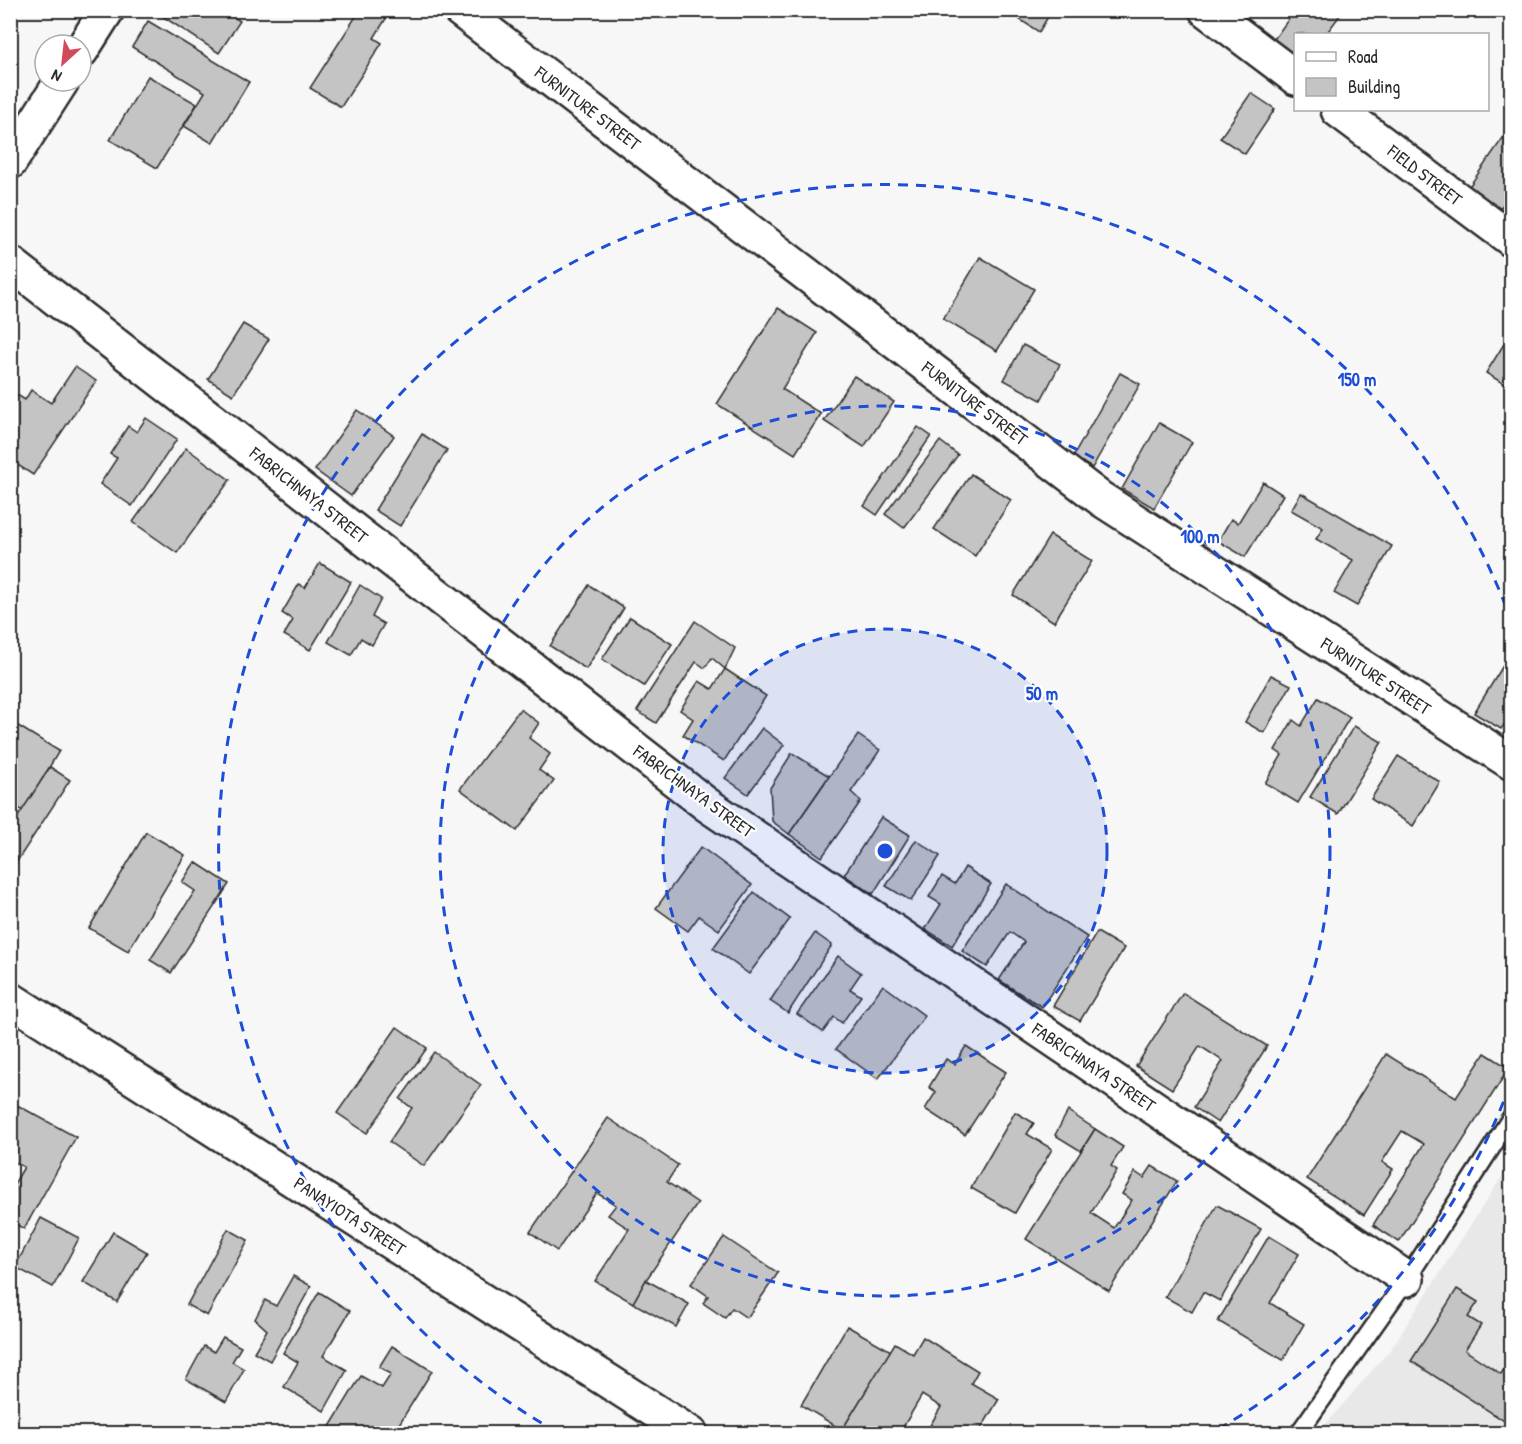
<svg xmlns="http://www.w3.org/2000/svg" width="1522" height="1444" viewBox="0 0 1522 1444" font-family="'Patrick Hand',sans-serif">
  <rect width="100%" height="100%" fill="#f7f7f7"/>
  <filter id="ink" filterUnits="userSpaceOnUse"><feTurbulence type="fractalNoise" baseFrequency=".0167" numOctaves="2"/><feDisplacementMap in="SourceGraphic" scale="12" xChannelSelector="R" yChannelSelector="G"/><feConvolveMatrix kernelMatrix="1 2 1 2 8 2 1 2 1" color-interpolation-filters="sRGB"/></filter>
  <g filter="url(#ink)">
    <polygon fill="#e8e8e8" points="1511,1162 1511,1433 1317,1434 1391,1349"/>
    <g fill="#c4c4c4" stroke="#2b2b2b" stroke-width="1.5">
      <polygon points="165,10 223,10 240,21 219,53 162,16"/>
      <polygon points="360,10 387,10 390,12 374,38 382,43 341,107 310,88"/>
      <polygon points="1005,10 1052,10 1039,32"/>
      <polygon points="1295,10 1336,10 1341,14 1326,34 1296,34 1296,59 1272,42"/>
      <polygon points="148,21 249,82 212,143 184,126 205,92 132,47"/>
      <polygon points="148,76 197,104 157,168 110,140"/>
      <polygon points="1251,93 1275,109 1245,154 1220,138"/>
      <polygon points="1505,135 1512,140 1512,192 1499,210 1468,188"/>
      <polygon points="980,257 1034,289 997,351 943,319"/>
      <polygon points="778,308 817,333 782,389 821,414 795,454 717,404"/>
      <polygon points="243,324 269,339 233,395 208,379"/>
      <polygon points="1512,331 1512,383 1509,387 1486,373"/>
      <polygon points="1023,345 1060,364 1041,400 1004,380"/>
      <polygon points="75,367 96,381 33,475 10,460 10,397 14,393 25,400 31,390 51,403"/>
      <polygon points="1120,373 1140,384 1092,468 1073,457"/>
      <polygon points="854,376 894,402 864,447 824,421"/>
      <polygon points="357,410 394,436 351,496 315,470"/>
      <polygon points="146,418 177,439 132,506 100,484 117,458 110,454 128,426 137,432"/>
      <polygon points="1159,423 1192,442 1154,508 1122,489"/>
      <polygon points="918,427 931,436 877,515 864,506"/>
      <polygon points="422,434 447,450 400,526 375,510"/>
      <polygon points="940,441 958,455 904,528 885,514"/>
      <polygon points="186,448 230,480 177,553 133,522"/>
      <polygon points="971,474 1011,500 975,556 934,529"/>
      <polygon points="1263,482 1283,495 1245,557 1218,541 1231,519 1238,523"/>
      <polygon points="1301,493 1392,546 1357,606 1334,593 1353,560 1316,539 1323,528 1291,510"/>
      <polygon points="1050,535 1092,561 1054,622 1013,595"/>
      <polygon points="320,563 351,582 310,650 284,635 293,620 282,613 299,584 305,588"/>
      <polygon points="360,585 381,599 372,617 384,624 372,645 361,638 351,655 328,642"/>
      <polygon points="589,585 624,608 586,669 550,646"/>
      <polygon points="630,617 672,644 644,686 602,659"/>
      <polygon points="695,621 735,648 725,669 712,658 705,668 696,662 656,723 637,711"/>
      <polygon points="1512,651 1512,714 1501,729 1474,713"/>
      <polygon points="725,669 766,696 724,761 683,735 693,719 680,710 699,681 712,689"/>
      <polygon points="1271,675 1291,685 1264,733 1245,722"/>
      <polygon points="1318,698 1350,717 1298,803 1265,783 1282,755 1275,750 1293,720 1301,726"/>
      <polygon points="520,709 539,723 529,738 550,754 539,770 554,781 517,831 460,789"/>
      <polygon points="10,721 59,751 23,811 10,803"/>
      <polygon points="1354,726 1382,742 1338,814 1310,797"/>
      <polygon points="762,728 784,745 748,794 725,778"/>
      <polygon points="858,735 880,750 851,792 861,801 822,857 789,834"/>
      <polygon points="792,753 829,776 789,834 772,821 770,788"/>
      <polygon points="1398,756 1440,782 1413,826 1371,799"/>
      <polygon points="50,767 70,780 10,872 10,829"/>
      <polygon points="881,817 910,835 873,894 844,875"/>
      <polygon points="146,832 185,855 128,951 89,928"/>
      <polygon points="916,840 940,856 911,901 886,886"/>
      <polygon points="701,847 752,885 719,930 699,916 688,931 656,908"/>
      <polygon points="195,862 229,884 171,973 150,960 195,891 182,882"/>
      <polygon points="965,867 991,884 952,946 925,929 941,904 929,897 942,876 955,884"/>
      <polygon points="1006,884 1087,937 1042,1007 999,980 1024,942 1010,932 987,967 962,951"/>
      <polygon points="754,892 790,919 749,974 713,948"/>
      <polygon points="1097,932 1124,948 1080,1021 1053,1006"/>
      <polygon points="815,933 832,945 788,1013 770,1001"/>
      <polygon points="838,956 861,973 850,989 861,996 842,1023 834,1017 823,1032 797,1014"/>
      <polygon points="883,985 925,1016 878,1079 836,1049"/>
      <polygon points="1183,993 1267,1046 1218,1123 1194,1107 1223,1061 1200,1046 1172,1089 1136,1066"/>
      <polygon points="397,1027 427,1048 367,1133 337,1113"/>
      <polygon points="966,1046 1006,1072 965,1135 925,1109 936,1092 929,1087 946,1059 955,1064"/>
      <polygon points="434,1052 481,1085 424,1166 389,1142 412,1108 400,1099"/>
      <polygon points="1485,1053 1509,1068 1399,1242 1373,1225 1424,1144 1402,1131 1382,1162 1393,1169 1364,1215 1307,1179 1386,1054 1456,1098"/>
      <polygon points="17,1105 76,1137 24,1229 10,1221 10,1191 24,1167 10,1160 10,1117"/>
      <polygon points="1068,1111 1095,1129 1081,1151 1055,1135"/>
      <polygon points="1015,1112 1034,1123 1027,1134 1052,1149 1015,1213 971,1188"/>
      <polygon points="608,1118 678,1165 667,1182 698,1203 646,1280 633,1303 595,1281 629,1229 608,1215 616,1205 597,1193 557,1251 530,1232"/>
      <polygon points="1095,1129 1123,1147 1111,1166 1117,1170 1091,1213 1114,1228 1132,1200 1122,1194 1135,1172 1144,1178 1152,1166 1177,1181 1109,1291 1026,1239"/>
      <polygon points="1217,1205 1261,1229 1220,1301 1203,1292 1192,1312 1165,1297"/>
      <polygon points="41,1218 79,1238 53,1287 15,1267"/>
      <polygon points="228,1229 248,1240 207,1316 187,1305"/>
      <polygon points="113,1232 147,1252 117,1302 83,1282"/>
      <polygon points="1269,1236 1299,1254 1270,1303 1304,1324 1283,1360 1218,1321"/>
      <polygon points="724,1237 778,1273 747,1318 732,1308 725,1318 703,1303 708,1296 691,1284"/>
      <polygon points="293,1276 311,1286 270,1361 254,1352 267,1330 255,1319 265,1300 276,1306"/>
      <polygon points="646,1280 689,1304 676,1327 633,1303"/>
      <polygon points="1457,1289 1478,1302 1468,1317 1481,1325 1465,1350 1501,1374 1509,1361 1512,1363 1512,1426 1411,1361"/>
      <polygon points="319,1292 350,1311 323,1356 347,1370 324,1411 284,1387 298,1362 283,1353"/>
      <polygon points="847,1326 891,1351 842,1430 801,1405"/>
      <polygon points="223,1337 241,1347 232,1362 244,1369 226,1402 186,1379 204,1346 214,1352"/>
      <polygon points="923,1337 978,1371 971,1383 999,1399 978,1434 925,1434 941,1407 922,1395 899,1434 848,1434 842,1430 895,1343 913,1354"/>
      <polygon points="392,1346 432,1371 393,1434 326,1433 361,1376 382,1388 391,1374 379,1367"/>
    </g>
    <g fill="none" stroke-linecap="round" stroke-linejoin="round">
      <defs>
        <polyline id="service" points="1298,1434 1407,1279 1512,1116"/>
        <g id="minor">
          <polyline points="460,10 1101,499 1512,763"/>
          <polyline points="1206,10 1296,78"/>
          <polyline points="81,51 107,10"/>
          <polyline points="1338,110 1512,240"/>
          <polyline points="10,162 62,81"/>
          <polyline points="10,263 706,804 1407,1279"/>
        </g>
        <polyline id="tertiary" points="10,999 691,1434"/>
      </defs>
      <use href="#service" stroke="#2b2b2b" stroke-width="21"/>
      <use href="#minor" stroke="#2b2b2b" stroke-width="38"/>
      <use href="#tertiary" stroke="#2b2b2b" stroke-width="38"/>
      <use href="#service" stroke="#fff" stroke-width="16"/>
      <use href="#minor" stroke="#fff" stroke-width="33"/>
      <use href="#tertiary" stroke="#fff" stroke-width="33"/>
    </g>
  </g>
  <circle cx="885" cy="851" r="222" fill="#1d4ed8" fill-opacity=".12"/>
  <g fill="none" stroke="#1d4ed8" stroke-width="3" stroke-dasharray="10 8">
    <circle cx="885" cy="851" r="222"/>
    <circle cx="885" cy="851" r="445"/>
    <path d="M1510 1085A667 667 0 0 1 1213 1432M557 1432A667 667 0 1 1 1510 617"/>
  </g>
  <g text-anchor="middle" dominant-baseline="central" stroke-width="4.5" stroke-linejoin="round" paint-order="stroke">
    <g font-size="18" fill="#2b2b2b" stroke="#fff">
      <text transform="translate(588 108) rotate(37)">FURNITURE STREET</text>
      <text transform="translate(1425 175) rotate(37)">FIELD STREET</text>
      <text transform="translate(975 403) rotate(37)">FURNITURE STREET</text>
      <text transform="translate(309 495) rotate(38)">FABRICHNAYA STREET</text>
      <text transform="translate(1376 676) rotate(33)">FURNITURE STREET</text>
      <text transform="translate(694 791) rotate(36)">FABRICHNAYA STREET</text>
      <text transform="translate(1094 1067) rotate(34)">FABRICHNAYA STREET</text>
      <text transform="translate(350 1216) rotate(33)">PANAYIOTA STREET</text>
    </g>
  </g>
  <circle cx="885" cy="851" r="9" fill="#1d4ed8" stroke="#fff" stroke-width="3"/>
  <g font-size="18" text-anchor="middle" font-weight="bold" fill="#1d4ed8" stroke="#fff" stroke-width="4.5" stroke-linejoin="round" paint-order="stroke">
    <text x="1357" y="386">150 m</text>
    <text x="1200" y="543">100 m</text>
    <text x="1042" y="700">50 m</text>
  </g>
  <rect width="1522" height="1444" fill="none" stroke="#fff" stroke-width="36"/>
  <rect x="18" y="18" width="1486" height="1408" fill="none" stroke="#2b2b2b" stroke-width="2" filter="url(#ink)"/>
  <rect x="1294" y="33" width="195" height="78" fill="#ffffff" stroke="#aaaaaa" stroke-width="1.5"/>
  <rect x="1306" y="52" width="30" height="9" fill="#ffffff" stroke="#aaaaaa" stroke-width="1.5"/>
  <text x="1348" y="63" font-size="18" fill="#2b2b2b">Road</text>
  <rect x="1306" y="78" width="30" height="18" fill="#c4c4c4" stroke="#aaaaaa" stroke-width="1.5"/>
  <text x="1348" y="93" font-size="18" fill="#2b2b2b">Building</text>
  <g transform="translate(63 63) rotate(207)"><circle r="28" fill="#ffffff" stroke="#aaaaaa" stroke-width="1.5"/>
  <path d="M0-4.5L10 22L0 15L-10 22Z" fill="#d1495b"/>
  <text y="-9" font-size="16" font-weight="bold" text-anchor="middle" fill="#2b2b2b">N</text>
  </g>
</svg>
